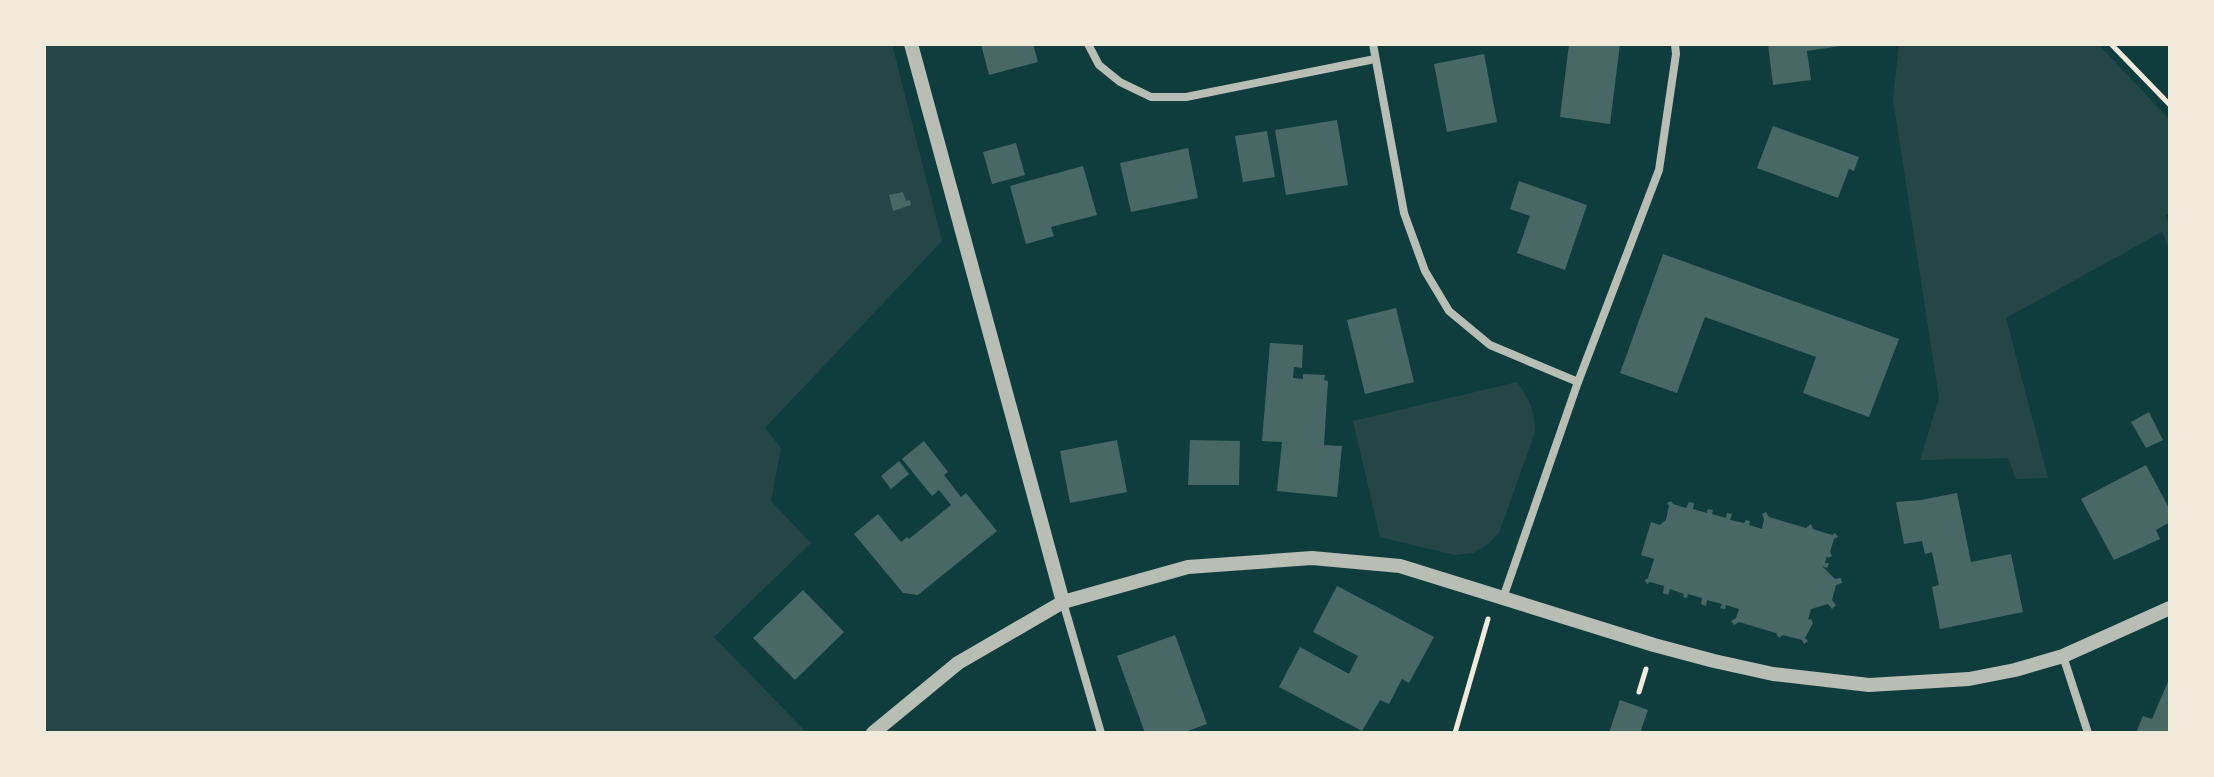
<svg xmlns="http://www.w3.org/2000/svg" width="2214" height="777" viewBox="0 0 2214 777" font-family="'Exo 2',sans-serif">
  <rect width="100%" height="100%" fill="#0f3d3e"/>
  <g fill="#244646">
    <polygon points="44,44 892,44 942,241 765,428 781,448 771,501 811,543 714,637 807,733 44,733"/>
    <polygon points="1899,44 2098,44 2170,120 2170,213 2165,215 2170,226 2170,251 2162,232 2006,318 2048,478 2016,479 2008,458 1920,460 1939,398 1893,99"/>
    <path d="M1517 382C1529 399 1535 410 1535 432L1499 533 1487 545 1473 553 1455 555 1380 537 1353 421Z"/>
  </g>
  <g fill="#486865">
    <polygon points="981,44 1033,44 1038,62 989,75"/>
    <polygon points="1569,44 1620,44 1610,124 1560,117"/>
    <polygon points="1768,44 1841,44 1841,46 1807,51 1811,80 1773,85"/>
    <polygon points="1484,54 1497,122 1447,132 1434,64"/>
    <polygon points="1337,120 1348,185 1286,195 1275,130"/>
    <polygon points="1773,126 1859,157 1854,171 1849,169 1838,198 1757,168"/>
    <polygon points="1267,131 1275,177 1243,182 1235,136"/>
    <polygon points="1016,143 1025,175 992,184 983,152"/>
    <polygon points="1188,148 1198,198 1131,212 1120,163"/>
    <polygon points="1083,166 1097,215 1051,227 1054,236 1026,244 1010,186"/>
    <polygon points="1519,181 1587,205 1565,270 1517,253 1530,216 1510,209"/>
    <polygon points="903,192 906,201 910,200 911,205 893,211 889,195"/>
    <polygon points="1663,254 1899,339 1869,417 1803,393 1816,357 1705,317 1677,393 1620,373"/>
    <polygon points="1396,308 1414,382 1365,394 1347,320"/>
    <polygon points="1270,343 1303,345 1302,368 1294,367 1293,378 1303,379 1303,374 1325,375 1324,380 1328,381 1324,445 1342,446 1337,497 1277,491 1282,442 1262,441"/>
    <polygon points="2149,412 2163,440 2146,448 2131,422"/>
    <polygon points="1117,440 1127,492 1070,503 1060,451"/>
    <polygon points="1190,440 1240,441 1239,485 1188,485"/>
    <polygon points="924,441 948,472 944,475 961,497 966,493 997,531 918,595 903,593 854,534 878,514 901,542 907,537 909,539 951,505 939,490 932,496 902,459"/>
    <polygon points="899,461 909,474 891,489 881,476"/>
    <polygon points="2146,465 2170,510 2170,522 2156,530 2160,539 2114,560 2081,499"/>
    <polygon points="1957,493 1971,562 2011,554 2023,612 1940,629 1932,587 1939,585 1932,552 1925,554 1922,541 1904,544 1896,502 1921,500"/>
    <polygon points="1671,501 1673,504 1686,508 1689,502 1694,503 1693,509 1707,513 1708,509 1713,510 1712,514 1726,518 1727,513 1732,514 1730,520 1744,523 1746,520 1750,521 1749,525 1762,529 1764,519 1762,514 1766,512 1769,517 1806,528 1811,524 1813,529 1832,535 1835,533 1838,537 1834,539 1830,552 1832,556 1828,558 1827,556 1825,563 1829,563 1827,568 1822,566 1835,579 1841,578 1842,583 1836,585 1832,600 1836,605 1832,609 1828,604 1811,609 1808,620 1811,619 1813,623 1805,638 1808,641 1804,644 1802,640 1783,635 1779,638 1776,633 1739,622 1734,625 1731,621 1736,618 1739,609 1726,605 1725,609 1720,608 1722,604 1707,600 1706,606 1701,604 1702,598 1688,594 1687,598 1683,597 1684,594 1670,589 1668,595 1663,593 1664,586 1650,582 1647,584 1645,580 1648,578 1654,559 1641,555 1651,522 1660,525 1666,520 1669,506 1667,503"/>
    <polygon points="1337,586 1434,637 1409,683 1402,679 1389,704 1380,700 1362,731 1279,687 1300,647 1349,674 1358,656 1313,632"/>
    <polygon points="803,590 844,632 795,680 753,638"/>
    <polygon points="1175,635 1207,724 1182,733 1145,733 1117,656"/>
    <polygon points="2170,677 2170,733 2136,733 2143,716 2152,719"/>
    <polygon points="1620,700 1648,710 1640,733 1609,733"/>
  </g>
  <g fill="none" stroke-linecap="round" stroke-linejoin="round">
    <g stroke="#f1e9da" stroke-width="5">
      <polyline points="2111,44 2170,105"/>
      <polyline points="1639,692 1646,669"/>
      <polyline points="1455,733 1488,619"/>
    </g>
    <g stroke="#b8beb3" stroke-width="8">
      <polyline points="1088,44 1099,65 1120,82 1151,97 1186,97 1375,59"/>
      <polyline points="1373,44 1404,213 1425,271 1449,311 1490,345 1578,382"/>
      <polyline points="1503,598 1578,382 1659,170 1676,54 1675,44"/>
      <polyline points="1063,602 1101,733"/>
      <polyline points="2063,656 2088,733"/>
    </g>
    <g stroke="#b8beb3" stroke-width="14">
      <polyline points="911,44 1063,602"/>
      <polyline points="873,733 958,663 1063,602 1188,567 1312,558 1400,566 1654,645 1714,661 1773,674 1869,685 1969,679 2015,670 2063,656 2170,608"/>
    </g>
  </g>
  <rect width="2214" height="777" fill="none" stroke="#f1e9da" stroke-width="92"/>
</svg>
